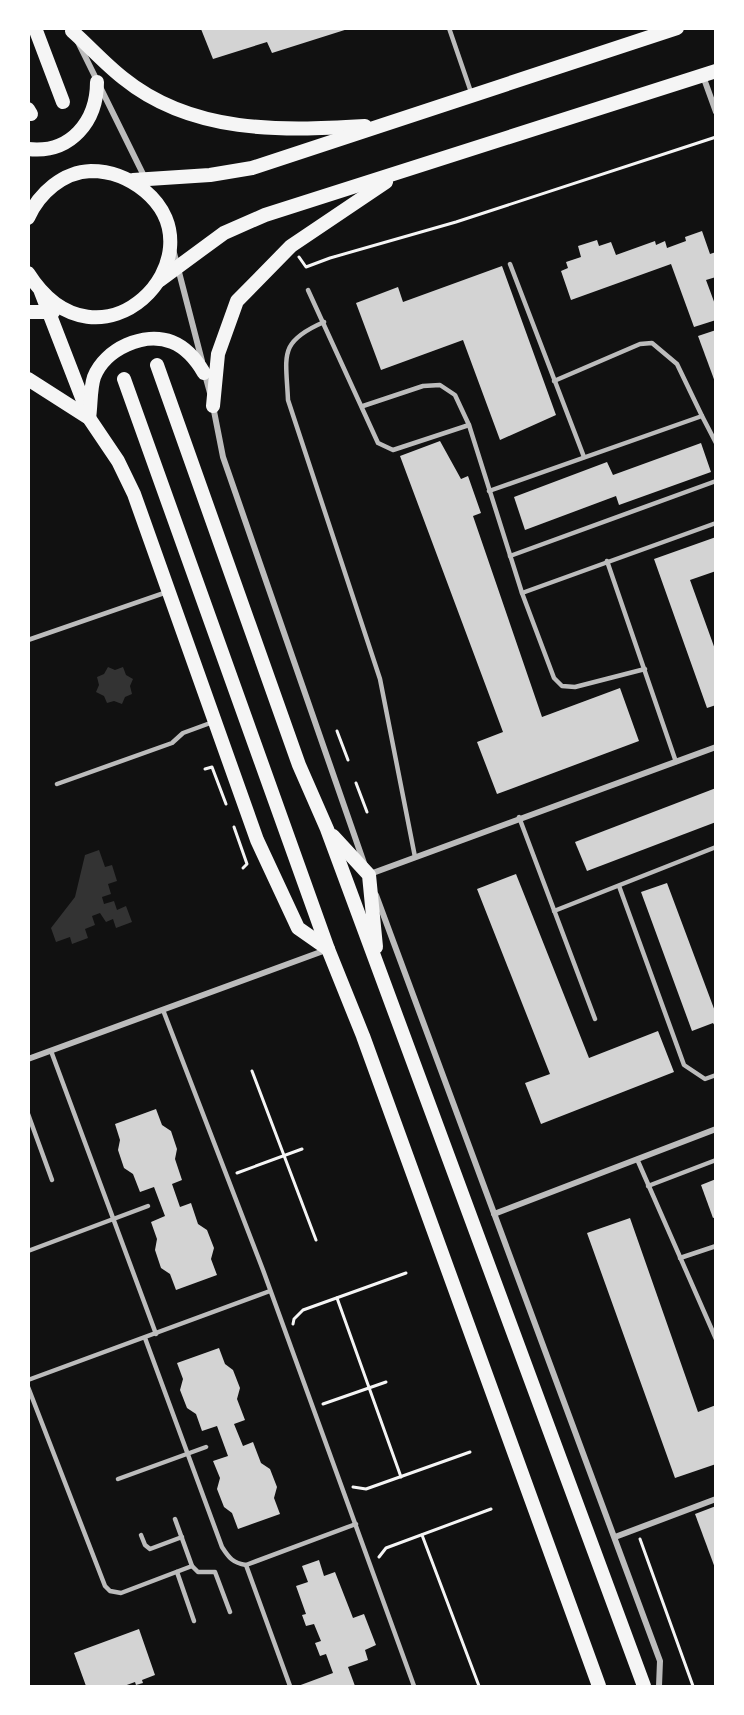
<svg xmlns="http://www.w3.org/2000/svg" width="744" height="1715" viewBox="0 0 744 1715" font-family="Arial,sans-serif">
  <rect width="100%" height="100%" fill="#111"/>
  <g fill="#333">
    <polygon points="108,667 115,670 123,667 126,675 133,679 130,686 132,694 125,697 122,704 114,701 107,703 104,696 96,692 99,685 97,677 104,674"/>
    <polygon points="99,850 105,867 112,865 117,881 108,884 111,894 102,897 104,904 114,901 117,910 126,906 132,922 116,928 113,919 106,922 100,913 92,916 95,925 85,929 88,938 72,944 70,937 56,942 51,928 75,897 85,855"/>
  </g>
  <g fill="#d3d3d3">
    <polygon points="351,28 272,53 267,42 213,59 201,29"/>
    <polygon points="702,231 710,254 716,252 716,277 706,280 716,307 716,320 694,327 671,264 571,300 561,271 568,268 566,262 581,257 578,246 597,240 599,246 611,242 616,255 655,241 656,245 665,241 667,248 686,241 685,237"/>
    <polygon points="502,266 556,415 500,440 463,340 381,370 356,303 398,287 403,302"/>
    <polygon points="716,330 716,382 715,382 698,336"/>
    <polygon points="440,441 461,479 468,476 481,513 473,516 542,717 620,688 639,741 497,794 477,742 503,732 400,456"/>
    <polygon points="701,443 711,472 619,505 616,496 525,530 514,497 607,462 613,475"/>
    <polygon points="716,537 716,571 690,580 716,652 716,705 707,708 654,559"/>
    <polygon points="716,788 716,822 587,871 575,842"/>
    <polygon points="516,874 589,1058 658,1031 674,1072 541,1124 525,1083 550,1074 477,889"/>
    <polygon points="667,883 716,1014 716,1028 713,1023 692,1031 641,892"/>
    <polygon points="156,1109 162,1125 171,1131 177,1149 175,1159 182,1180 172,1184 180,1207 191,1203 198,1224 207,1230 214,1248 211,1259 217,1275 176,1290 170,1274 161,1268 155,1250 157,1239 151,1222 165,1216 154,1187 140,1192 133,1174 124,1168 118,1150 120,1140 115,1124"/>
    <polygon points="716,1179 716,1217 713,1218 701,1185"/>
    <polygon points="630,1218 698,1412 716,1405 716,1464 675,1478 587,1233"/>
    <polygon points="219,1348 225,1364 233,1370 240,1388 237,1399 245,1420 234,1424 243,1446 253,1442 261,1463 270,1469 277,1487 274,1498 280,1514 238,1529 232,1513 224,1507 217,1489 220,1478 213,1461 228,1456 217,1426 202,1431 196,1414 187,1408 180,1390 183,1379 177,1363"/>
    <polygon points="716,1506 716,1568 715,1568 695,1514"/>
    <polygon points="319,1560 324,1576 335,1572 353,1618 364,1614 376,1645 365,1650 368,1660 348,1667 355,1686 298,1686 333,1673 326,1654 320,1656 315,1643 321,1641 314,1624 306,1626 302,1615 306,1614 296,1586 308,1582 302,1566"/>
    <polygon points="139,1629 155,1675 142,1680 143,1683 136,1685 135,1682 124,1686 86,1686 74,1653"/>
  </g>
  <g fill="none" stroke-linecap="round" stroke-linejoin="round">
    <g stroke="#f5f5f5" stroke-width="3">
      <polyline points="299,257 306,267 330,258 456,222 716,137"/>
      <polyline points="337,731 348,760"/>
      <polyline points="205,769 212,767 226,804"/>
      <polyline points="356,783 367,812"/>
      <polyline points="234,827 247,864 243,868"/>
      <polyline points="252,1071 316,1240"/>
      <polyline points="237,1173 302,1149"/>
      <polyline points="337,1298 401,1477"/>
      <polyline points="293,1324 294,1319 303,1310 406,1273"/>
      <polyline points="323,1404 386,1382"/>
      <polyline points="353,1487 366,1489 470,1452"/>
      <polyline points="422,1535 479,1686"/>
      <polyline points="640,1539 693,1686"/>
      <polyline points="379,1557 386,1548 491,1509"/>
    </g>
    <g stroke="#bcbcbc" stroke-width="4.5">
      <polyline points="449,28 472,95"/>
      <polyline points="510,264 584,457"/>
      <polyline points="308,290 378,443 393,450 469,425"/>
      <path d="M324 322C278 342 286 355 288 400L380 679 415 857"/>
      <polyline points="554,381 640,344 652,343 677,364 702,416"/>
      <polyline points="363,406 423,386 440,385 455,395 469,425 522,593 554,678 562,686 575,687 645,669"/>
      <polyline points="489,491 702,416 716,443"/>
      <polyline points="510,556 716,481"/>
      <polyline points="607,561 676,762"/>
      <polyline points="522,593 716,523"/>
      <polyline points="28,640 167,592"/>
      <polyline points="57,784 172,743 183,733 213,722"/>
      <polyline points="519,817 595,1019"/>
      <polyline points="619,886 684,1065 705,1079 716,1075"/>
      <polyline points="554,911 716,847"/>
      <polyline points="163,1010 263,1270 414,1686"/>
      <polyline points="51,1051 156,1334"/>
      <polyline points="28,1114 52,1180"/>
      <polyline points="637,1159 716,1339"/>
      <polyline points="648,1186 716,1160"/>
      <polyline points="28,1251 148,1206"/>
      <polyline points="680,1258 716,1246"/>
      <path d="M145 1338 222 1547C229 1558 233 1563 246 1565L290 1686"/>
      <polyline points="28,1380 270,1291"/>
      <polyline points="28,1387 105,1586 110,1591 121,1593 192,1566"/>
      <polyline points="118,1479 206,1447"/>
      <polyline points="175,1519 192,1566 198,1572 215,1572 230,1612"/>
      <polyline points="141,1535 145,1545 150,1549 182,1537"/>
      <polyline points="246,1565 356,1524"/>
      <polyline points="177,1572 194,1621"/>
    </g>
    <g stroke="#bcbcbc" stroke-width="6">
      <polyline points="78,42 145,178"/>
      <polyline points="703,76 716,112"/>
      <polyline points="173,249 202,361"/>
      <polyline points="204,371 210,393"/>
      <polyline points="213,406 223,457 365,866"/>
      <polyline points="370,874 716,747"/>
      <polyline points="376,895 660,1661 659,1686"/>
      <polyline points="28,1059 326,950"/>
      <polyline points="494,1214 716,1129"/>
      <polyline points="615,1537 716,1499"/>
    </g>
    <g stroke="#f5f5f5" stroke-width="14">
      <polyline points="35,28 63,102"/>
      <path d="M72 31C89 46 105 64 123 78 192 134 281 131 365 126"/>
      <polyline points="28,109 31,114"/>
      <path d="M28 149C71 154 97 121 97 82"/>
      <polyline points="133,180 210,175 252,168 677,28"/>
      <path d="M28 218C39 193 63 172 91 171 112 171 129 178 145 191 224 257 99 385 28 273"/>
      <polyline points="160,280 224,233 265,215 716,71"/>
      <polyline points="41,292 89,416"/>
      <polyline points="28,312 53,312"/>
      <polyline points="157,365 299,765 327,829 644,1686"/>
      <polyline points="28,379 89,418 118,461 134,494 257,840 298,928 328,949"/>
      <polyline points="124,379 328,949 363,1036 599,1686"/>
      <polyline points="213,406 218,354 237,301 291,246 386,182"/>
      <path d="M89 418C91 406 90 389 94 377 105 349 144 331 172 342 187 348 196 359 204 373"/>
      <polyline points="333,836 369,875 376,947"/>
    </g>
  </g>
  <rect width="744" height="1715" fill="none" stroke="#ffffff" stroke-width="60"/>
</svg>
